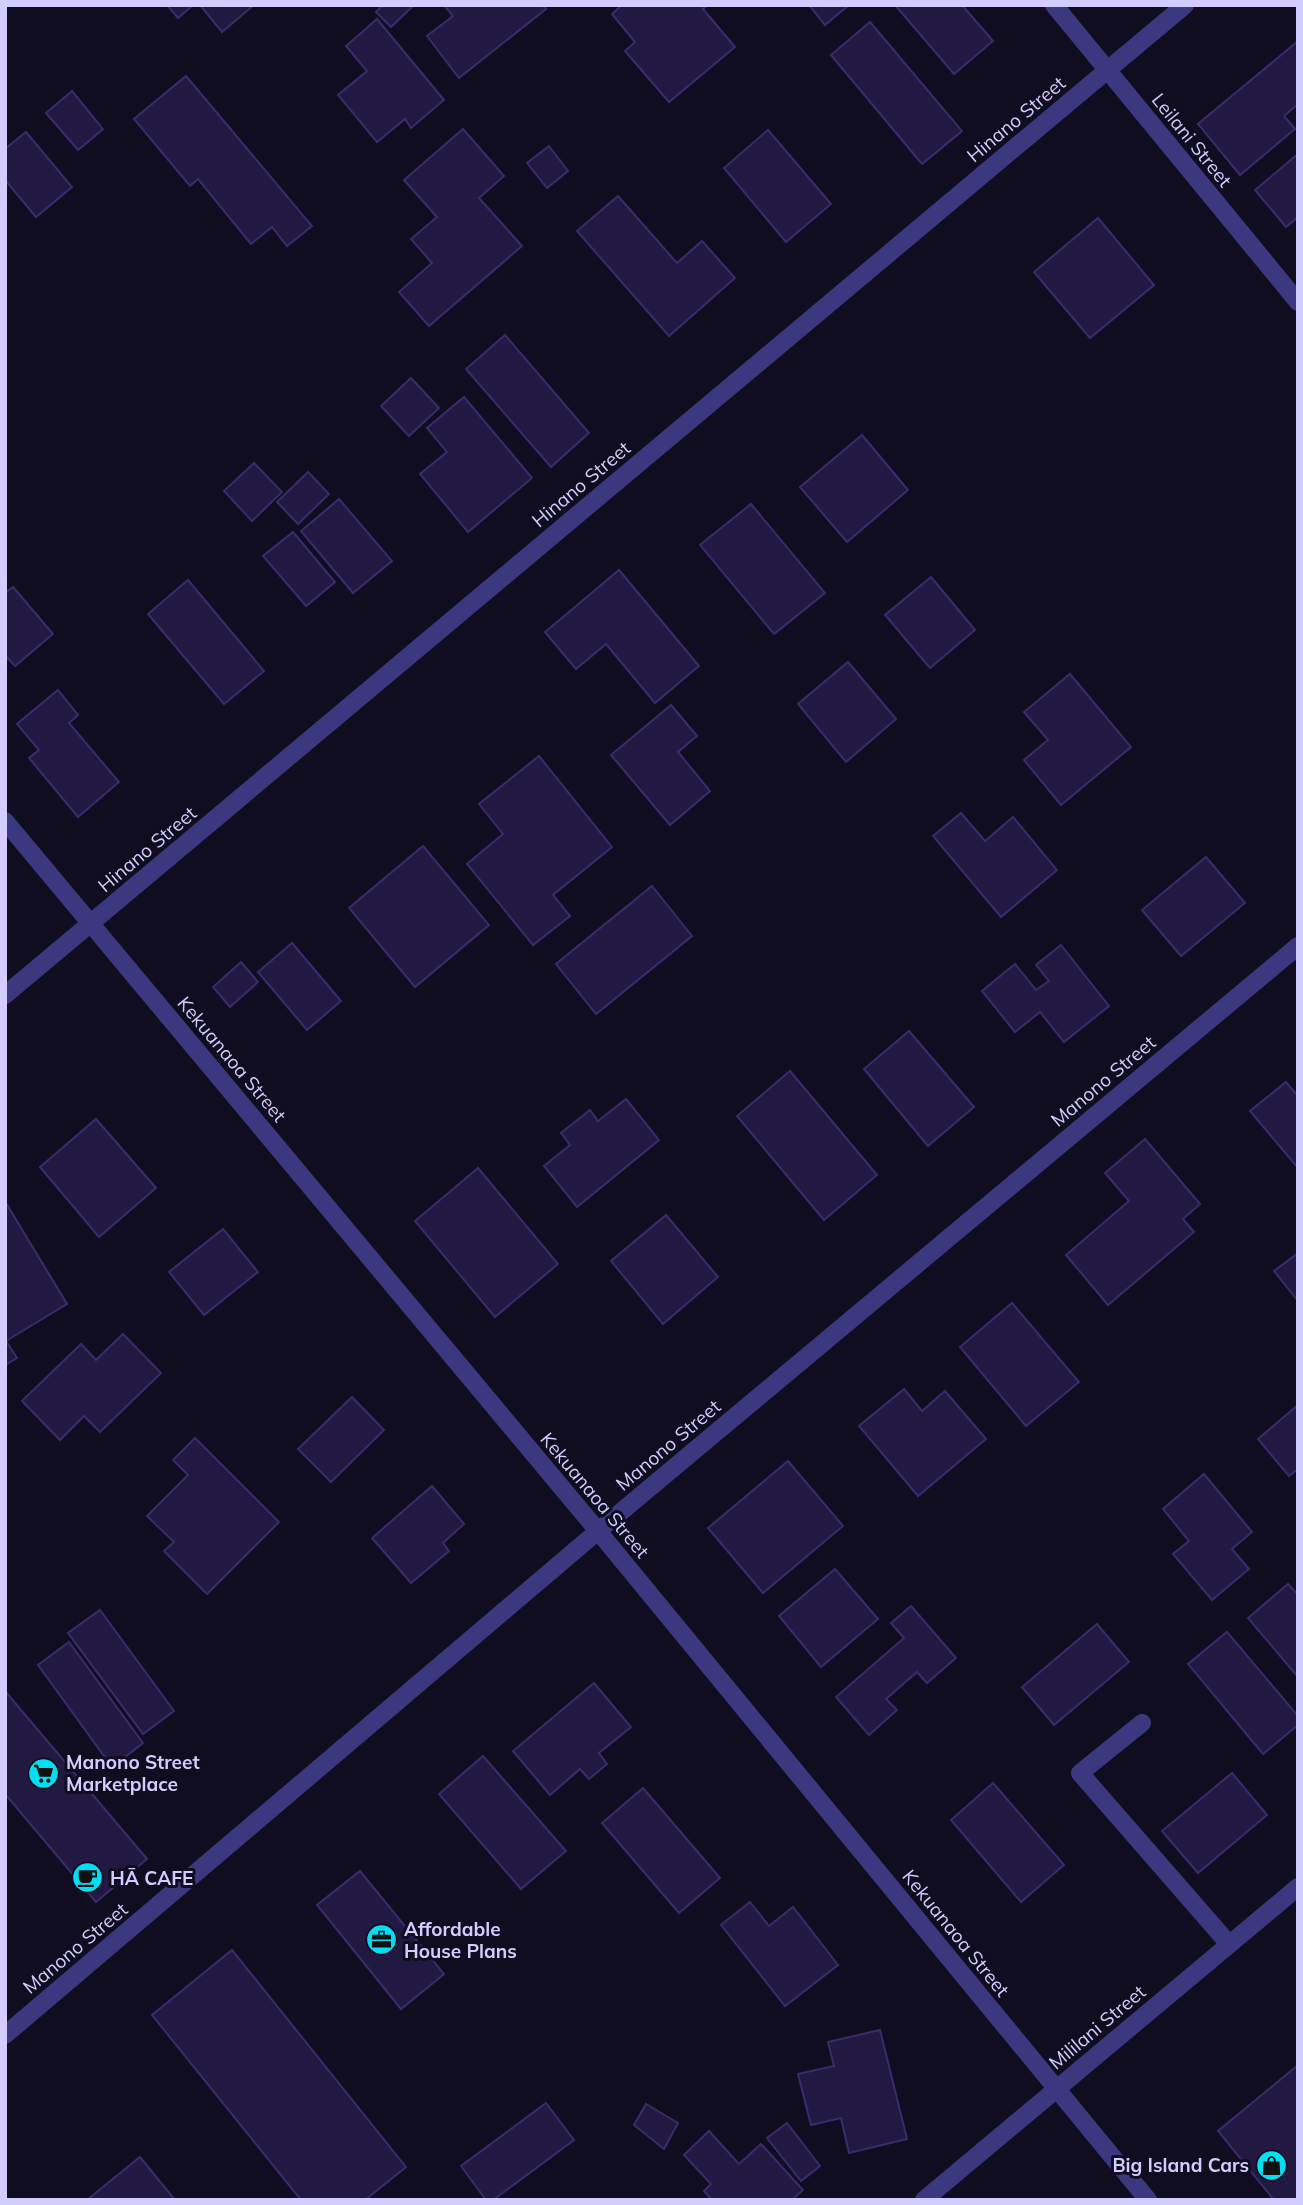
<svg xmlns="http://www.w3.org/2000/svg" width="1303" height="2205" viewBox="0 0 1303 2205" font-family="Mulish,sans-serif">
  <rect width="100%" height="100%" fill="#100d20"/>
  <g fill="#211941" stroke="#382c6c" stroke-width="2">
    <polygon points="167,5 193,5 178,18"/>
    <polygon points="200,5 254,5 222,32"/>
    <polygon points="383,5 414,5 391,27 376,12"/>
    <polygon points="444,5 543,5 546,9 459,78 427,36 453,16"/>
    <polygon points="622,5 707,5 703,9 735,47 669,102 625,51 635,42 612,14"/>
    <polygon points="809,5 849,5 825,25"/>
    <polygon points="895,5 962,5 993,41 954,74"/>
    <polygon points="377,19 444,100 411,128 405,119 377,142 338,95 367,71 346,46"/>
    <polygon points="870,22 962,131 922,164 831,55"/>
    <polygon points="1298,41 1298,104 1284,116 1295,129 1240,175 1198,124"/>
    <polygon points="186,76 312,226 287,246 272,227 251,244 198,179 190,186 134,119"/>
    <polygon points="72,91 103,129 78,150 46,113"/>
    <polygon points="463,129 504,176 479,198 522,246 429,326 399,292 432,263 411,239 437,217 404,180"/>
    <polygon points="768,130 831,204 786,242 724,168"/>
    <polygon points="26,132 72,187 36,217 5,180 5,149"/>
    <polygon points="549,146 568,171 547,188 527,163"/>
    <polygon points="1298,154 1298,217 1286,227 1255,190"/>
    <polygon points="618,196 677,263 702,241 735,278 669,336 577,231"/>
    <polygon points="1098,218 1154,285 1090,338 1034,272"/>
    <polygon points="505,335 589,433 551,467 466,369"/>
    <polygon points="411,378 439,408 409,436 381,406"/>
    <polygon points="464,397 532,478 468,532 420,474 447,452 427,428"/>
    <polygon points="862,435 908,490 847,542 800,487"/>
    <polygon points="254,463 282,492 252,521 224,491"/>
    <polygon points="308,472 329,494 298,524 277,502"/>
    <polygon points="339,499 392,561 353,593 301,531"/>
    <polygon points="751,504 825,593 774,634 700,545"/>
    <polygon points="293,532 335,582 306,606 263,556"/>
    <polygon points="619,570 699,666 655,703 606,644 576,669 545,632"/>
    <polygon points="931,577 975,630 930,668 885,615"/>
    <polygon points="188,580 264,671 224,704 148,614"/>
    <polygon points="13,587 53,634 15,666 5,655 5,593"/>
    <polygon points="848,662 896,719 846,762 798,704"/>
    <polygon points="1070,674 1131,747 1061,805 1024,760 1048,740 1024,712"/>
    <polygon points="58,690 78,715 69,723 119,782 78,817 29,758 39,750 17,724"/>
    <polygon points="671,705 697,736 678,752 710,791 670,825 611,755"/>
    <polygon points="539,756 612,847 553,895 570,916 533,945 467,864 503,834 479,804"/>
    <polygon points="961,813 985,841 1013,817 1057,870 1001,917 933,836"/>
    <polygon points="423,846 489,925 415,987 349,908"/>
    <polygon points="1206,857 1245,903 1181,956 1142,910"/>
    <polygon points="652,886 692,936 596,1014 556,964"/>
    <polygon points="292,943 341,1001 307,1030 258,972"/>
    <polygon points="1061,945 1109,1006 1064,1042 1040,1012 1015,1032 982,991 1015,964 1036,990 1049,981 1036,965"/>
    <polygon points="241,962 258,982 230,1007 213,987"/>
    <polygon points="909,1031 974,1107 928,1146 864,1069"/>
    <polygon points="790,1071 877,1175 824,1220 737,1116"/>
    <polygon points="1286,1082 1298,1096 1298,1168 1250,1111"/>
    <polygon points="626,1099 659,1140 577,1207 544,1166 570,1145 561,1133 590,1110 598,1121"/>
    <polygon points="96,1119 156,1188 99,1237 40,1167"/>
    <polygon points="1145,1139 1200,1204 1183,1219 1194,1232 1108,1305 1066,1255 1129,1201 1105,1173"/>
    <polygon points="478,1168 558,1264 495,1317 415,1221"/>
    <polygon points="6,1203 67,1304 6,1341 17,1358 5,1365"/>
    <polygon points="666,1215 718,1277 663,1324 611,1261"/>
    <polygon points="223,1229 258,1272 204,1315 169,1272"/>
    <polygon points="1298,1253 1298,1301 1274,1271"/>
    <polygon points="1012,1303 1079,1382 1026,1426 960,1347"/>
    <polygon points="123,1334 161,1373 100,1432 84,1416 60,1440 22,1401 81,1344 96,1360"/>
    <polygon points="904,1389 922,1411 945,1391 986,1439 918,1496 859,1426"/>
    <polygon points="352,1397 384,1430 331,1482 298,1449"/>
    <polygon points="1298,1405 1298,1469 1289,1476 1258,1439"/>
    <polygon points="195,1438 279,1522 207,1594 164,1551 174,1542 147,1516 188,1475 173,1460"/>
    <polygon points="788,1461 843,1526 763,1593 708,1528"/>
    <polygon points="1204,1474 1252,1532 1232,1549 1249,1569 1212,1600 1173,1554 1189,1541 1163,1509"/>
    <polygon points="432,1486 464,1524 443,1543 449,1551 411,1583 372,1538"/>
    <polygon points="835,1569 878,1619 821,1667 779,1616"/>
    <polygon points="1288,1584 1298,1595 1298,1677 1248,1618"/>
    <polygon points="911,1606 956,1658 927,1683 917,1672 886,1699 897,1710 869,1735 836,1697 904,1638 891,1623"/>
    <polygon points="100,1610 174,1711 143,1734 68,1633"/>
    <polygon points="1097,1624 1129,1662 1054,1725 1022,1687"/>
    <polygon points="1227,1632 1298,1716 1298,1725 1263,1754 1188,1664"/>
    <polygon points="69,1642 143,1743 112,1767 38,1665"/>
    <polygon points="594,1683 631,1727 599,1753 607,1764 589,1779 580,1769 550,1795 513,1751"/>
    <polygon points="5,1691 147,1859 96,1902 5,1794"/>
    <polygon points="483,1756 566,1851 521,1889 439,1794"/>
    <polygon points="1232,1773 1267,1815 1198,1873 1162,1831"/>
    <polygon points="993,1783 1064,1865 1021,1902 951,1820"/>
    <polygon points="643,1788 720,1878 679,1913 602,1823"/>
    <polygon points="360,1871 444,1974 401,2009 317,1905"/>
    <polygon points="750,1902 769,1926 793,1907 838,1965 785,2006 721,1925"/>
    <polygon points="232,1950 406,2167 365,2200 301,2200 152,2015"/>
    <polygon points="880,2030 907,2139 849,2153 841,2118 811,2125 798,2074 834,2066 828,2042"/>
    <polygon points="1298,2065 1298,2200 1274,2200 1218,2131"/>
    <polygon points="546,2103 574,2140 493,2200 486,2200 461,2166"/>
    <polygon points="646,2104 678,2123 664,2149 634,2125"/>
    <polygon points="787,2123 820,2166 801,2181 767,2138"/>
    <polygon points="709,2131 739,2164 761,2144 803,2190 792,2200 712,2200 704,2191 711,2184 684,2155"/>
    <polygon points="140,2157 175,2200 87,2200"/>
  </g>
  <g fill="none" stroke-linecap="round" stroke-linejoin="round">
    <g stroke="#3b387f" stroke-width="18">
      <polyline points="1054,5 1298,302"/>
      <polyline points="5,821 598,1531 1148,2200"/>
      <polyline points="5,995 1185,5"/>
      <polyline points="1142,1723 1080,1773 1229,1944"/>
      <polyline points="5,2035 598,1531 1298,946"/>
      <polyline points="924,2200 1298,1887"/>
    </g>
  </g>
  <defs>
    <symbol id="supermarket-disc" viewBox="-11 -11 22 22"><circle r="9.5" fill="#03def4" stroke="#100d20"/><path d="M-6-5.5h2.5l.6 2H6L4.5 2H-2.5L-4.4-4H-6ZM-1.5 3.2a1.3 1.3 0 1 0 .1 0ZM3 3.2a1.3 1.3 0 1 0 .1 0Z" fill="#111"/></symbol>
    <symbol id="cafe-disc" viewBox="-11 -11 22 22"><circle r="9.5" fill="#03def4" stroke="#100d20"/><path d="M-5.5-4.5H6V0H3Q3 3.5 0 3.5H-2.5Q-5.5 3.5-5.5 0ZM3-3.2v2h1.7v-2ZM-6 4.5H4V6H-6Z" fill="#111"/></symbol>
    <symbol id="office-disc" viewBox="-11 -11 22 22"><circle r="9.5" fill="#03def4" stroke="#100d20"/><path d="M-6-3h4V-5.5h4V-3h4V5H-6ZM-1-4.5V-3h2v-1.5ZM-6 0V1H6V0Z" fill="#111"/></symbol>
    <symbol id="shop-disc" viewBox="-11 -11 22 22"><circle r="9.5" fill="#03def4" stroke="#100d20"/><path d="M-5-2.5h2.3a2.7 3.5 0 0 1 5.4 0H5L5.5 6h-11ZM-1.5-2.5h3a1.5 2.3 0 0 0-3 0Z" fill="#111"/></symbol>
  </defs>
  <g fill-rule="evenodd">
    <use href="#supermarket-disc" x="26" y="1756" width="35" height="35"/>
    <use href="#cafe-disc" x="70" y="1860" width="35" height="35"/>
    <use href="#office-disc" x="364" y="1922" width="35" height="35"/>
    <use href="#shop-disc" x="1254" y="2148" width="35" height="35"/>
  </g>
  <g text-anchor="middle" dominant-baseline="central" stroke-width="6" stroke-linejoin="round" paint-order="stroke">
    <g font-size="19" fill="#d2cdfe" stroke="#100d20">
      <text transform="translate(1016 119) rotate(-40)">Hinano Street</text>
      <text transform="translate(1192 140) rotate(51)">Leilani Street</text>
      <text transform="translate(581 484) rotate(-40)">Hinano Street</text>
      <text transform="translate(147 849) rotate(-40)">Hinano Street</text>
      <text transform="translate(232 1059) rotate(50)">Kekuanaoa Street</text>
      <text transform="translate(1103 1081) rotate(-40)">Manono Street</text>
      <text transform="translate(668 1445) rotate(-40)">Manono Street</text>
      <text transform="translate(595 1495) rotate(50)">Kekuanaoa Street</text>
      <text transform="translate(956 1933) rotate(51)">Kekuanaoa Street</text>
      <text transform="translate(75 1948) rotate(-40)">Manono Street</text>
      <text transform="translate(1097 2027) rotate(-40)">Mililani Street</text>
    </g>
    <g font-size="19" font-weight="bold" fill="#d2cdfe" stroke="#100d20" text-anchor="start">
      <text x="66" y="1762">Manono Street<tspan x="66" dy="22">Marketplace</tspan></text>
      <text x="110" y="1878">HĀ CAFE</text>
      <text x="404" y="1929">Affordable<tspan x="404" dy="22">House Plans</tspan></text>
      <text x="1249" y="2165" text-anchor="end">Big Island Cars</text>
    </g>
  </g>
  <rect width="1303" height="2205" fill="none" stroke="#d2cdfe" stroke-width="14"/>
</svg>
